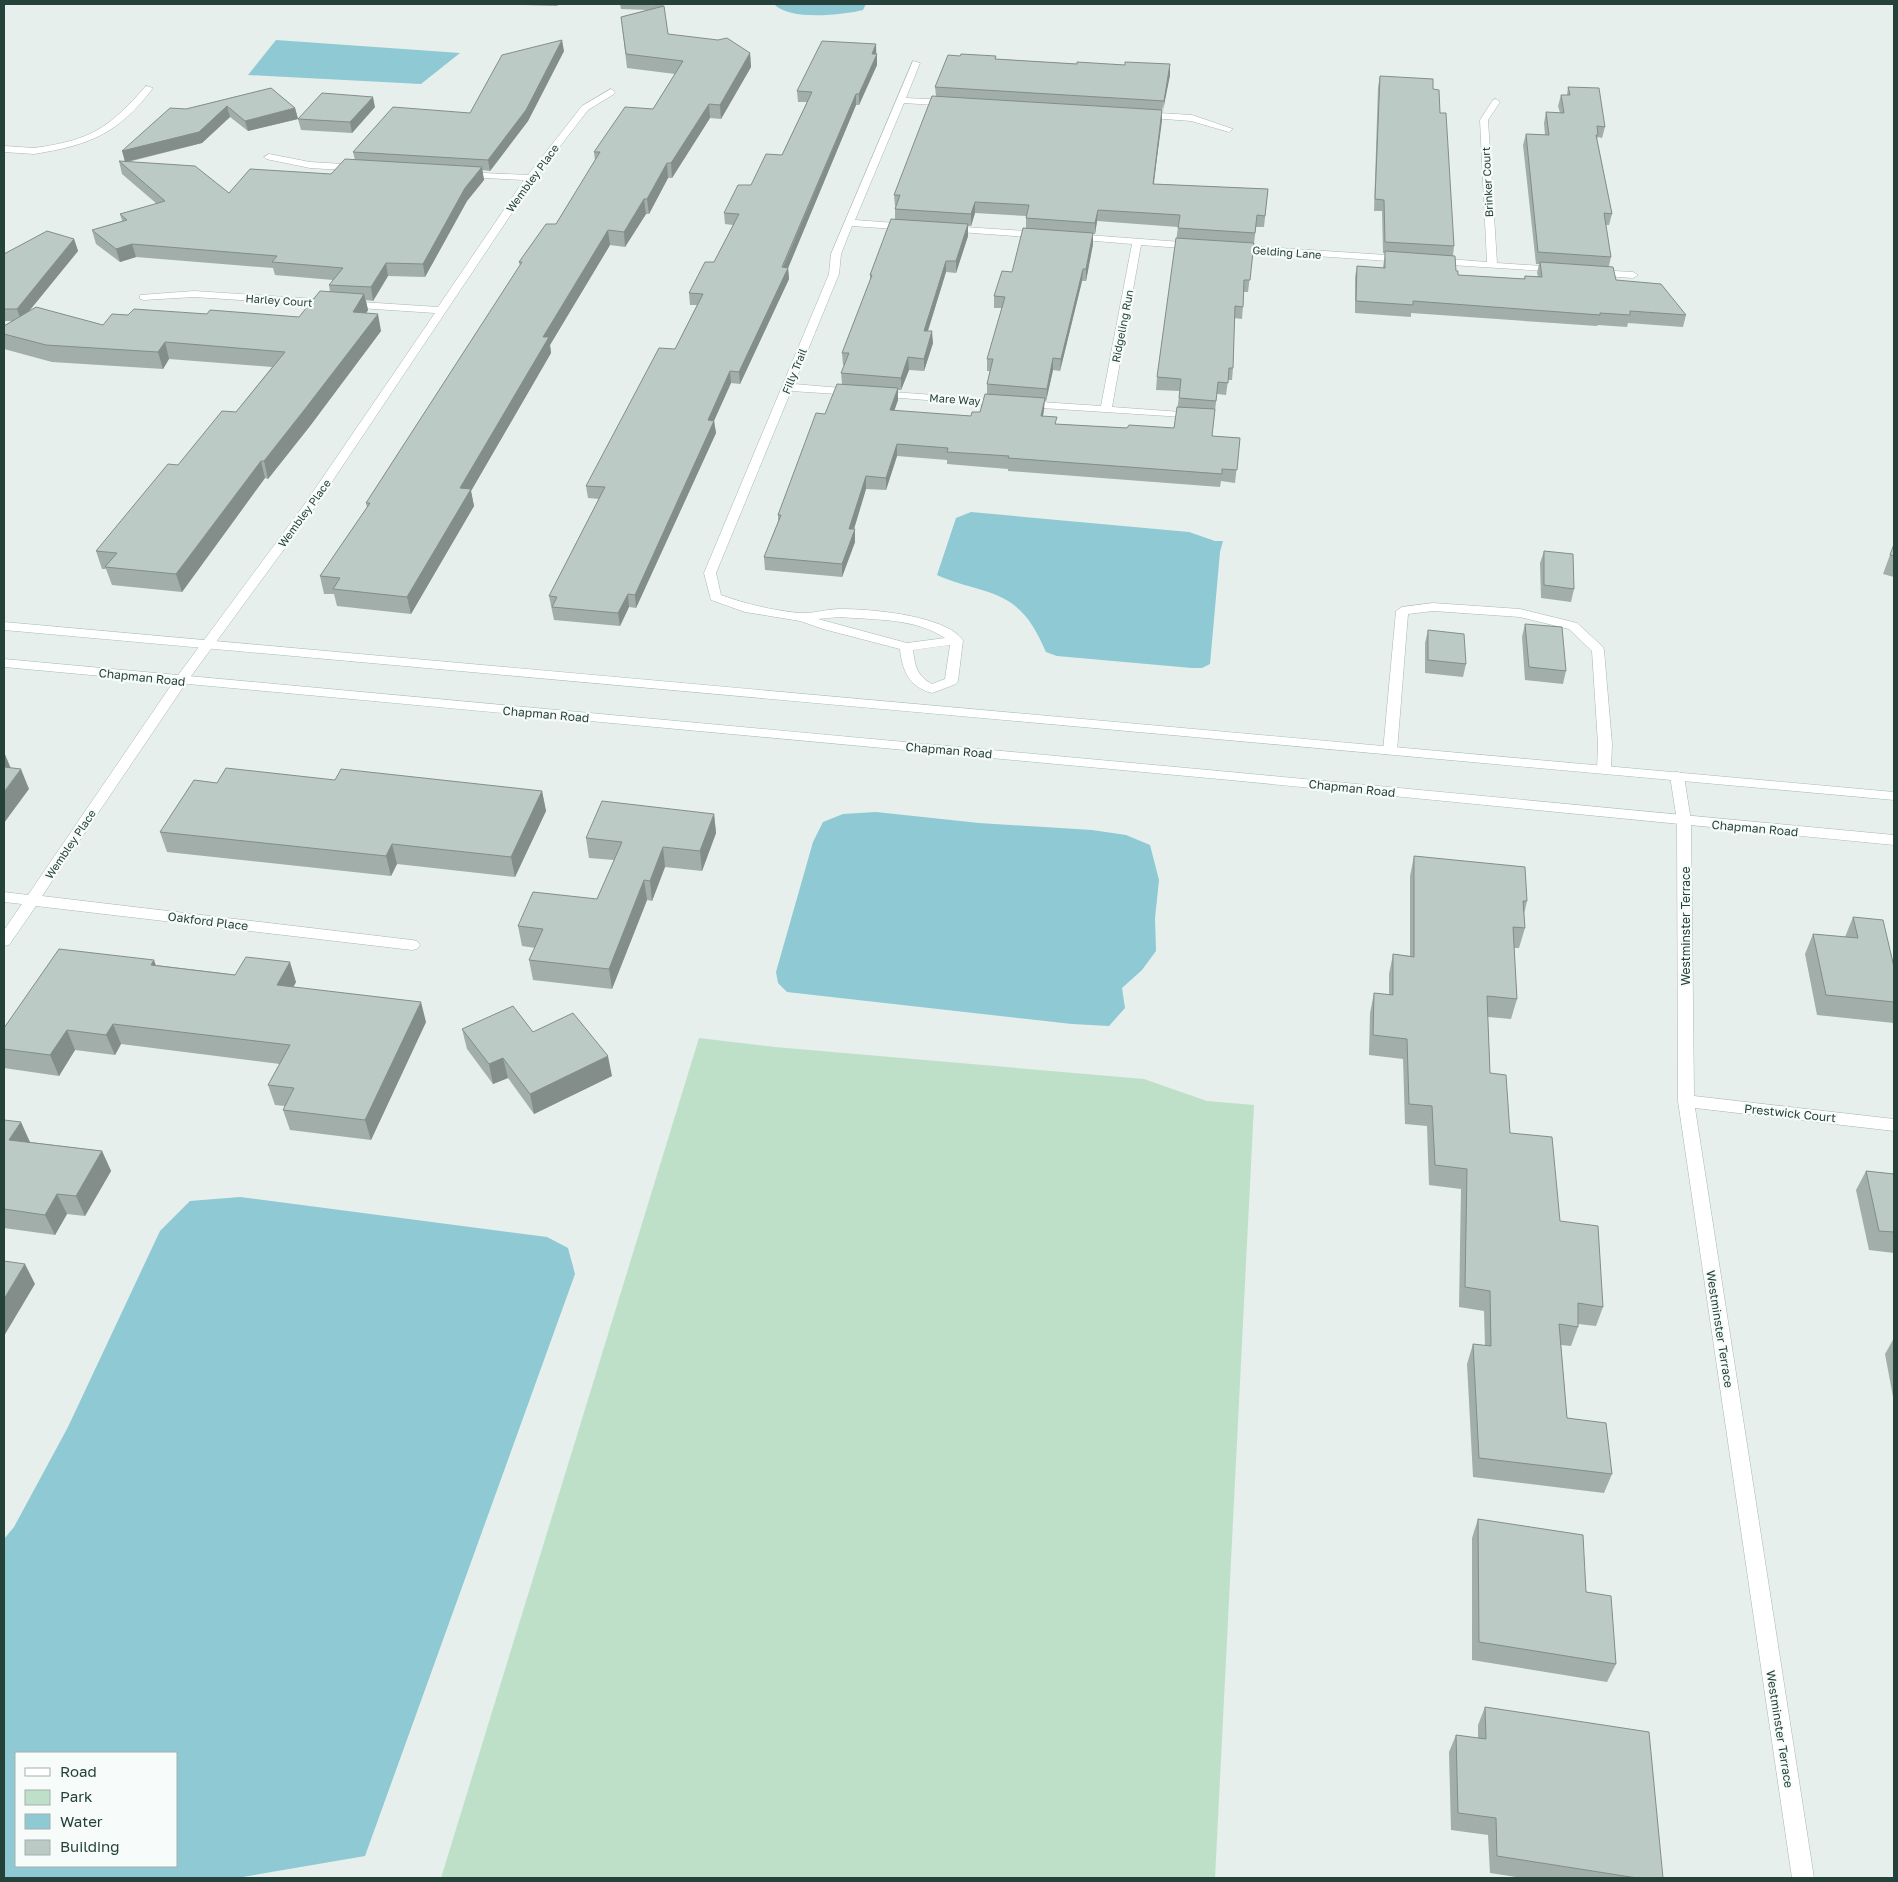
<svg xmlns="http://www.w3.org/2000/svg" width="1898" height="1882" viewBox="0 0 1898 1882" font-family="'Golos Text',sans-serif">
  <rect width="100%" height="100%" fill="#e6efeb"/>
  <polygon fill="#bfe0c8" points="699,1038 775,1047 1144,1079 1207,1101 1254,1105 1215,1878 441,1878"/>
  <g fill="#8ec9d4" fill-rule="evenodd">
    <path d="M774 4H866L863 10C842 15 789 21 774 4Z"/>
    <polygon points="276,40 460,53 421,84 248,75"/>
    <path d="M971 512 1189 532 1215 541H1223L1220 552 1210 664 1202 668H1192L1057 656 1046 652C1031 618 1019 601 982 590 966 585 952 582 937 575L956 518Z"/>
    <polygon points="876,812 979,823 1092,830 1126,835 1150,845 1159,880 1155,918 1156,951 1142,970 1122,988 1125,1008 1109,1026 1072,1024 787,992 778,983 776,972 813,842 823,822 843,814"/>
    <path d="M240 1197 547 1237 568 1248 575 1274 365 1856 237 1878H4V1539L14 1527 68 1427 160 1231 190 1201ZM176 1753V1866H16V1753Z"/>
  </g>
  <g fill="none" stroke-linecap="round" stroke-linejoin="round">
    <defs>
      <g id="lane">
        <path d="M146 86 153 88C118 134 90 145 34 154L29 151 34 148C91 140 108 129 146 86Z"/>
        <polygon points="1433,603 1520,609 1577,623 1603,647 1604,650 1612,744 1611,770 1609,773 1599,773 1597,770 1598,744 1592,651 1569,629 1520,617 1433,611 1408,614 1397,751 1395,754 1385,754 1383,751 1396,611 1402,607"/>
      </g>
      <g id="street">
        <path d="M913 61 920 63 906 98 949 100 953 103 949 106 904 103 855 220 909 224 914 227 909 230 852 226 841 254 839 274 794 384 853 389 858 392 853 395 791 391 716 573 721 595C746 604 771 610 799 613 812 614 827 609 840 609 871 609 944 615 963 640L958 681 956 684 932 693C909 687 902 670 900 649L823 629 800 621 745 612 711 600 704 573 829 274 831 254ZM840 617C875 620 915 618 945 638L907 643 818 619ZM950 645 945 679 932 684C917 676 915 666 913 650Z"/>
        <polygon points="611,89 615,92 614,94 588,110 534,180 315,507 186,683 42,896 412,940 417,941 420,945 417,949 412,950 36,906 9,945 4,946 4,930 22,904 4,902 4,892 28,895 176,678 304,505 435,313 194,297 144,300 140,299 140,295 194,291 438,307 524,180 464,177 459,174 461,172 528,175 582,106"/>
        <polygon points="1496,99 1500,102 1488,120 1497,263 1557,267 1562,270 1561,272 1435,264 1430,261 1435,258 1487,262 1480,120 1493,100"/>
        <polygon points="1142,112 1192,115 1233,129 1229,132 1191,121 1139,117 1138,115"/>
        <polygon points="4,146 34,148 39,151 34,154 4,152"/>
        <polygon points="269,154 310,162 359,165 364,168 359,171 310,168 266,159 264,157"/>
        <polygon points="949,226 1041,232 1046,235 1041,238 946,231 944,229"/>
        <polygon points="1074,234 1195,243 1200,246 1195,249 1141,245 1112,407 1195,413 1199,414 1201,416 1199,418 1026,407 1021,404 1026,401 1101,406 1132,244 1071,239 1069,237"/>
        <polygon points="1233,245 1402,256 1407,259 1402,262 1230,250 1228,248"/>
        <polygon points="1595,270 1633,272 1638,275 1633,278 1591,275 1591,271"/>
        <polygon points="879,391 1003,400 1008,403 1003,406 875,396 874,394"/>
        <polygon points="1677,772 1682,773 1684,776 1691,821 1694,1096 1894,1119 1894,1131 1695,1108 1814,1878 1792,1878 1678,1101 1677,821 1670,776 1672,773"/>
      </g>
      <g id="secondary">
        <polygon points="4,622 1894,792 1894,800 4,630"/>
        <polygon points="4,659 1230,772 1894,835 1894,845 1230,780 4,667"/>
      </g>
    </defs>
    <use href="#lane" stroke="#a8b8b2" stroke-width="1"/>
    <use href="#street" stroke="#a8b8b2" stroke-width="1"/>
    <use href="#secondary" stroke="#a4bbb3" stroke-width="1"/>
    <use href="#lane" fill="#fff" fill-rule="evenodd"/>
    <use href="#street" fill="#fff" fill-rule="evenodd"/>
    <use href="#secondary" fill="#fff" fill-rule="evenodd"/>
  </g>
  <g fill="#a1aea9" fill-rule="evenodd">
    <polygon points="495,4 559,4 557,6"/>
    <polygon points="620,4 663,4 668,34 750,53 751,67 721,119 710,118 672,178 668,178 649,214 646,214 625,247 610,245 550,345 551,353 471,491 474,506 411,614 337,606 334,594 324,594 320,576 367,508 366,503 520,266 519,262 556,224 595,161 594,152 653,109 675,74 627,68 621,17 647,10 621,9"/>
    <polygon points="876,44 877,65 859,105 856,105 788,268 789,279 740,384 731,383 714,421 716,433 636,608 629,607 620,626 554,620 549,596 599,499 588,498 586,486 675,349 697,305 690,305 689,293 714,262 733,225 725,224 724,213 782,155 807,102 798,102 797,91"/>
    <polygon points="564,51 528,121 490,171 482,170 484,180 467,201 425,277 388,276 373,301 366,300 368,310 366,313 381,331 310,426 268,479 265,478 182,592 112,585 106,569 102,569 96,551 178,465 236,412 272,367 169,359 163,369 52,362 4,349 4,326 12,321 4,321 4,254 74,239 78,251 29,311 103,325 128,315 207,314 299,317 330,292 329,285 333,280 275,275 273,268 136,257 120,262 96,244 92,230 122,221 120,214 157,204 122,174 119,161 124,161 186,109 271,88 295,108 298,119 248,131 230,117 202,143 128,162 229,193 331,174 355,160 353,152 470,113"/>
    <path d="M960 56H996V59L1077 64 1125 65 1170 64V75L1162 111 1154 184 1268 189 1264 227H1256L1248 292H1244L1242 319 1234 318 1233 368 1232 380H1228L1226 395 1217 394 1212 436 1240 438 1235 483 1221 481 1220 487 1008 471V469L947 464V460L897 456 886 490 866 489 854 529H855V542L842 577 765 570 764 557 778 522V515L825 414 842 384 841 373 845 365H843L842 353 870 281V275L895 219V209L896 206H895L894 195 936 96 935 87ZM975 213 1026 216V228L1012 272 994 296V308H1002L987 359V371H990L987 384V394L980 412 971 416 894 411 898 400V390H901L909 370 924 371 933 343 928 331 946 272 956 273 968 236V226H971ZM1097 221 1178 227 1157 377 1156 390 1180 391 1174 428H1127L1056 424 1043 416 1044 410V401H1046L1053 370 1060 371 1082 281H1086L1093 244V234H1095Z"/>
    <polygon points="1380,76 1433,89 1440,113 1454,246 1453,256 1456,271 1458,275 1524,279 1525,276 1538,276 1537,273 1539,264 1536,264 1523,145 1526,134 1545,135 1544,123 1546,112 1560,113 1558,106 1561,95 1567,95 1568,87 1605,127 1602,138 1598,137 1597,139 1612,214 1609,225 1606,225 1611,257 1609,266 1616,280 1686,315 1683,327 1628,323 1627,327 1598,325 1597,326 1411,313 1411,317 1355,313 1355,277 1357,266 1383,268 1385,253 1383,253 1382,211 1374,211 1378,87"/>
    <polygon points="375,107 352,133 301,130 298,119"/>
    <polygon points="1894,544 1894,577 1883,574"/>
    <polygon points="1544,551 1574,589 1571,602 1541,598 1540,563"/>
    <polygon points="1525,624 1566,671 1563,684 1525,680 1522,637"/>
    <polygon points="1428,630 1466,664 1463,677 1425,673 1425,643"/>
    <polygon points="335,780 542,791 546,811 515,877 397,864 391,876 167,852 160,832 217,783"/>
    <polygon points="714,814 716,833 702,871 665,867 652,901 647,900 612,989 533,980 529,960 535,948 522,946 518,926 597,899 614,860 589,858 586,838"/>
    <polygon points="1414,856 1527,901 1524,914 1525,928 1519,948 1514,948 1517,999 1511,1019 1488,1017 1490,1073 1510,1133 1560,1221 1603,1307 1596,1326 1578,1324 1578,1327 1571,1346 1561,1345 1567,1418 1612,1474 1604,1493 1473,1477 1467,1364 1473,1344 1485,1346 1484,1311 1459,1307 1461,1189 1429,1185 1427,1126 1405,1124 1403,1059 1369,1055 1370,1013 1374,993 1389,995 1389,974 1393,954 1410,956 1410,876"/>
    <polygon points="1853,917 1894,967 1894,1023 1817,1015 1805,954 1813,934 1845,937"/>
    <polygon points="156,965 296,982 293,987 426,1022 371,1140 290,1130 283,1110 285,1106 275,1105 268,1085 280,1064 121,1044 115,1055 75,1050 59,1076 4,1068 4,1028"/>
    <polygon points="462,1029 533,1032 612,1076 534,1114 508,1078 493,1084 467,1049"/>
    <polygon points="4,1120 30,1142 102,1151 111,1171 85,1216 67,1214 55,1235 4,1228"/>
    <polygon points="1866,1171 1894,1174 1894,1253 1869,1250 1856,1190"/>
    <polygon points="1894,1338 1894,1402 1885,1354"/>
    <polygon points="1478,1519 1586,1592 1616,1664 1607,1682 1472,1660 1472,1538"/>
    <polygon points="1485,1707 1663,1878 1523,1878 1490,1873 1488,1835 1451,1830 1449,1752 1456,1735 1478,1738 1478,1725"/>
  </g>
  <g fill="#838d89">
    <polygon points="562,40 564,51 528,121 490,171 488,160"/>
    <polygon points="876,44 876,55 872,54"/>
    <polygon points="750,53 751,67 721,119 720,105"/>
    <polygon points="877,54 877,65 859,105 859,94"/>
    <polygon points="1170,64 1170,75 1163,111 1164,101"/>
    <polygon points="856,94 856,105 786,273 788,268 789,279 740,384 739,372"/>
    <polygon points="373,97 375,107 352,133 350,122"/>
    <polygon points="709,104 710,118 672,178 671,163"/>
    <polygon points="227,106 230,117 202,143 125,162 122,151"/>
    <polygon points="295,108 298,119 248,131 245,121"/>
    <polygon points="1162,110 1162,121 1152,195 1153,184"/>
    <polygon points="667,163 668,178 649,214 647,199"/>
    <polygon points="482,167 484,180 467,201 425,277 423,264 465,188"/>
    <polygon points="644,199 646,214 625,247 624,232"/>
    <polygon points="975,202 975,213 971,226 971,214"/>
    <polygon points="1098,210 1097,221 1095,234 1095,223"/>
    <polygon points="968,224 968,236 956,273 956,261"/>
    <polygon points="608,230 610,245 550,345 551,353 471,491 474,506 411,614 407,597 460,488 543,337"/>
    <polygon points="1093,233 1093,244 1086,281 1086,269"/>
    <polygon points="74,239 78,251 21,321 17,309"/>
    <polygon points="132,244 136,257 120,262 116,249"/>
    <polygon points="946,261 946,272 924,343 924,331"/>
    <polygon points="386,263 388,276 373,301 371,287"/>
    <polygon points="1083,269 1082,281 1060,371 1061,359"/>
    <polygon points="364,294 368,310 357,329 353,312"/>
    <polygon points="378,314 381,331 310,426 268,479 264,461"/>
    <polygon points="932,331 933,343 924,371 924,359"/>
    <polygon points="165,342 169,359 163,369 158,352"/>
    <polygon points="908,357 909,370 901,390 901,378"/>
    <polygon points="1053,358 1053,370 1046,401 1047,389"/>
    <polygon points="730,371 731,383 712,425 714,421 716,433 636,608 635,595 708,420"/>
    <polygon points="898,388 898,400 890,423 890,410"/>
    <polygon points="1045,398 1044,410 1040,428 1041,416"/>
    <polygon points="897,444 897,456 886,490 886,478"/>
    <polygon points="261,461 265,478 182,592 176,574"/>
    <polygon points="866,476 866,489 850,542 849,529"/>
    <polygon points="855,529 855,542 842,577 842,564"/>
    <polygon points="628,594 629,607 620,626 618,613"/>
    <polygon points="4,752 12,771 4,783"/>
    <polygon points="21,769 29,789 4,823 4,792"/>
    <polygon points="542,791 546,811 515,877 511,857"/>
    <polygon points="714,814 716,833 702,871 700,851"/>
    <polygon points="392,844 397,864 391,876 386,856"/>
    <polygon points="663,847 665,867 652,901 650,881"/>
    <polygon points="644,880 647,900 612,989 609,969"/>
    <polygon points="154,960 161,980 151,965"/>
    <polygon points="290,962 296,982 284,1005 277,985"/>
    <polygon points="421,1002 426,1022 371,1140 365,1120"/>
    <polygon points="113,1024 121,1044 115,1055 106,1035"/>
    <polygon points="67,1030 75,1050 59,1076 50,1055"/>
    <polygon points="608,1056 612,1076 534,1114 530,1094"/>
    <polygon points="503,1058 508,1078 493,1084 489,1064"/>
    <polygon points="21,1122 30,1142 19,1160 9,1140"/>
    <polygon points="102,1151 111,1171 85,1216 76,1196"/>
    <polygon points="57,1194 67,1214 55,1235 45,1215"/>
    <polygon points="25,1264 35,1284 4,1336 4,1299"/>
  </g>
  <g fill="#bbcac4" stroke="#838d89">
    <polygon points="664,6 668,34 718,40 727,38 750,53 720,105 709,104 671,163 667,163 647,199 644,199 624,232 608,230 543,337 549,337 460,488 471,489 407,597 333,589 340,578 320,576 370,503 366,503 522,262 519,262 546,224 556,224 600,152 594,152 625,107 653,109 683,61 626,54 621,17"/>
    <polygon points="562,40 526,110 488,160 353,152 393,107 470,113 502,55"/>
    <polygon points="822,41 876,44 872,54 877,54 859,94 856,94 782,267 788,268 739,372 730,371 708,420 714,421 635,595 628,594 618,613 552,607 557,597 549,596 605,487 586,486 659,348 675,349 703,294 689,293 705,262 714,262 739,214 724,213 738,185 751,185 766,154 782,155 812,92 797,91"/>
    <polygon points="961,54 996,56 995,59 1077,64 1077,62 1125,65 1125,62 1170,64 1164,101 935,87 948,55 960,56"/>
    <polygon points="1380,76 1433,79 1433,89 1439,90 1440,113 1446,113 1454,246 1385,242 1384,200 1375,199"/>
    <polygon points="1568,87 1599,88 1605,127 1597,126 1598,135 1596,135 1612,214 1604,213 1611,257 1538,252 1526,134 1549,135 1546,112 1564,113 1561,95 1570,95"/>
    <polygon points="271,88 295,108 245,121 227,106 199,132 122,151 170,108 186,109"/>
    <polygon points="322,93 373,97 350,122 298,119"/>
    <polygon points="932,96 1162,110 1153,184 1268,189 1265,216 1257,215 1255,233 1178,228 1180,215 1098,210 1095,223 1026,218 1029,205 975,202 971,214 895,209 900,195 894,195"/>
    <polygon points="345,159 482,167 465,188 423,264 386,263 371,287 329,285 343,268 272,262 277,256 132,244 116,249 92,230 127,220 120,214 165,201 119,161 195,166 229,193 250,169 331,174"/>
    <polygon points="891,219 968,224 956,261 946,261 924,331 932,331 924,359 908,357 901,378 841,373 849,353 842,353 872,275 870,275"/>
    <polygon points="1023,228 1093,233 1086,269 1083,269 1061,359 1053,358 1047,389 987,384 993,359 987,359 1005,297 994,296 1002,271 1012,272"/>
    <polygon points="47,231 74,239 17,309 4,309 4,254"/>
    <polygon points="1176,238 1254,243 1250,280 1244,280 1243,307 1235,306 1233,368 1229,368 1228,383 1218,382 1216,401 1179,398 1181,379 1157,377"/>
    <polygon points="1385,251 1455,256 1456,271 1458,271 1458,275 1525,279 1525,276 1542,277 1540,262 1613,267 1616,280 1661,284 1686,315 1630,311 1630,315 1600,313 1600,315 1413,301 1413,305 1356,301 1357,266 1385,268"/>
    <polygon points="320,291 364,294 353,312 378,314 305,409 264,461 261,461 176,574 105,567 117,553 96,551 168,464 178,465 222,411 236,412 285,352 165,342 158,352 46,345 4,334 4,326 36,307 103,325 112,314 128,315 134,309 207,314 210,310 299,317"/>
    <polygon points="837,384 898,388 890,410 971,416 972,412 980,412 985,394 1045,398 1041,416 1057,417 1055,424 1127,428 1129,425 1174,428 1177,407 1215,409 1212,436 1240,438 1237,470 1222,469 1222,474 1008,458 1009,456 947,452 948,448 897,444 886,478 866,476 849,529 855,529 842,564 764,557 781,515 778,515 816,413 825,414"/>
    <polygon points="1894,544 1894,556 1890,555"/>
    <polygon points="1544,551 1573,554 1574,589 1544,585"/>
    <polygon points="1525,624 1562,627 1566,671 1529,667"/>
    <polygon points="1428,630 1464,634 1466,664 1428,660"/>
    <polygon points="4,767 21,769 4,792"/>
    <polygon points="226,768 335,780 341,769 542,791 511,857 392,844 386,856 160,832 194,780 217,783"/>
    <polygon points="602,801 714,814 700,851 663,847 650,881 644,880 609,969 529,960 543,929 518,926 533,892 597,899 622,842 586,838"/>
    <polygon points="1414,856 1525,867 1527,901 1523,901 1525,928 1513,927 1517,999 1487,996 1490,1073 1506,1075 1510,1133 1552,1137 1560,1221 1598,1226 1603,1307 1578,1303 1578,1327 1559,1324 1567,1418 1606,1423 1612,1474 1479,1458 1473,1344 1491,1346 1490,1291 1465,1287 1467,1169 1435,1165 1432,1106 1409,1104 1407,1039 1373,1035 1374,993 1393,995 1393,954 1414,957"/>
    <polygon points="1853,917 1883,920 1894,967 1894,1002 1826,995 1813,934 1858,938"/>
    <polygon points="59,949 154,960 151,965 235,975 246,957 290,962 277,985 421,1002 365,1120 283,1110 294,1088 268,1085 290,1045 113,1024 106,1035 67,1030 50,1055 4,1049 4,1028"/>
    <polygon points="513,1006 533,1032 573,1013 608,1056 530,1094 503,1058 489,1064 462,1029"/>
    <polygon points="4,1120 21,1122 9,1140 102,1151 76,1196 57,1194 45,1215 4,1209"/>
    <polygon points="1866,1171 1894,1174 1894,1232 1879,1231"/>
    <polygon points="4,1261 25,1264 4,1299"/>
    <polygon points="1478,1519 1583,1535 1586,1592 1611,1596 1616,1664 1479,1642"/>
    <polygon points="1485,1707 1649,1732 1663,1878 1637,1878 1497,1856 1496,1818 1458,1813 1456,1735 1486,1739"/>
  </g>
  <g text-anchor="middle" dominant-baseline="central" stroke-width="4.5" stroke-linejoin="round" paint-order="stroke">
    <g font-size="11" fill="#24423a" stroke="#f7fbf9">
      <text transform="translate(532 178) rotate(-54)">Wembley Place</text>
      <text transform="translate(1487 182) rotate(-93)">Brinker Court</text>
      <text transform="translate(1287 252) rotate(4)">Gelding Lane</text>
      <text transform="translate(279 300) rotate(4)">Harley Court</text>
      <text transform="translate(1122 326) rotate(-79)">Ridgeling Run</text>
      <text transform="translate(794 371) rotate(-68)">Filly Trail</text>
      <text transform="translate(955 399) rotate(4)">Mare Way</text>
      <text transform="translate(304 513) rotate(-54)">Wembley Place</text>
      <text transform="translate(70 844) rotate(-56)">Wembley Place</text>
    </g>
    <g font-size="12" fill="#24423a" stroke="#f7fbf9">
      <text transform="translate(142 677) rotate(6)">Chapman Road</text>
      <text transform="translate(546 714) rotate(5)">Chapman Road</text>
      <text transform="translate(949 750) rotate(5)">Chapman Road</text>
      <text transform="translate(1352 788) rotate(6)">Chapman Road</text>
      <text transform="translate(1755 828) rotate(5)">Chapman Road</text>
      <text transform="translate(208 921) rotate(7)">Oakford Place</text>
      <text transform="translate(1685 926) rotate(-90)">Westminster Terrace</text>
      <text transform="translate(1790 1113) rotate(6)">Prestwick Court</text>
      <text transform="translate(1720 1329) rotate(81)">Westminster Terrace</text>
      <text transform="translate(1780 1729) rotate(81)">Westminster Terrace</text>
    </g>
  </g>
  <rect width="1898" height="1882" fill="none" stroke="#24423a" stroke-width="10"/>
  <rect x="15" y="1752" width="162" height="115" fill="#f7fbf9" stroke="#a3b1ad"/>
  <rect x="25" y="1768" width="25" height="8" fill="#ffffff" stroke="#a3b1ad"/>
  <text x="60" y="1777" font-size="15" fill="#24423a">Road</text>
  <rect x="25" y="1790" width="25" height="15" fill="#bfe0c8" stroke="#a3b1ad"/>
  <text x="60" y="1802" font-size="15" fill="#24423a">Park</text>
  <rect x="25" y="1814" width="25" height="15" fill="#8ec9d4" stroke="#a3b1ad"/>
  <text x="60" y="1827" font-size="15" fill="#24423a">Water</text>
  <rect x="25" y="1840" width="25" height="15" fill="#bbcac4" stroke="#a3b1ad"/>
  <text x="60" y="1852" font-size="15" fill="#24423a">Building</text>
</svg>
